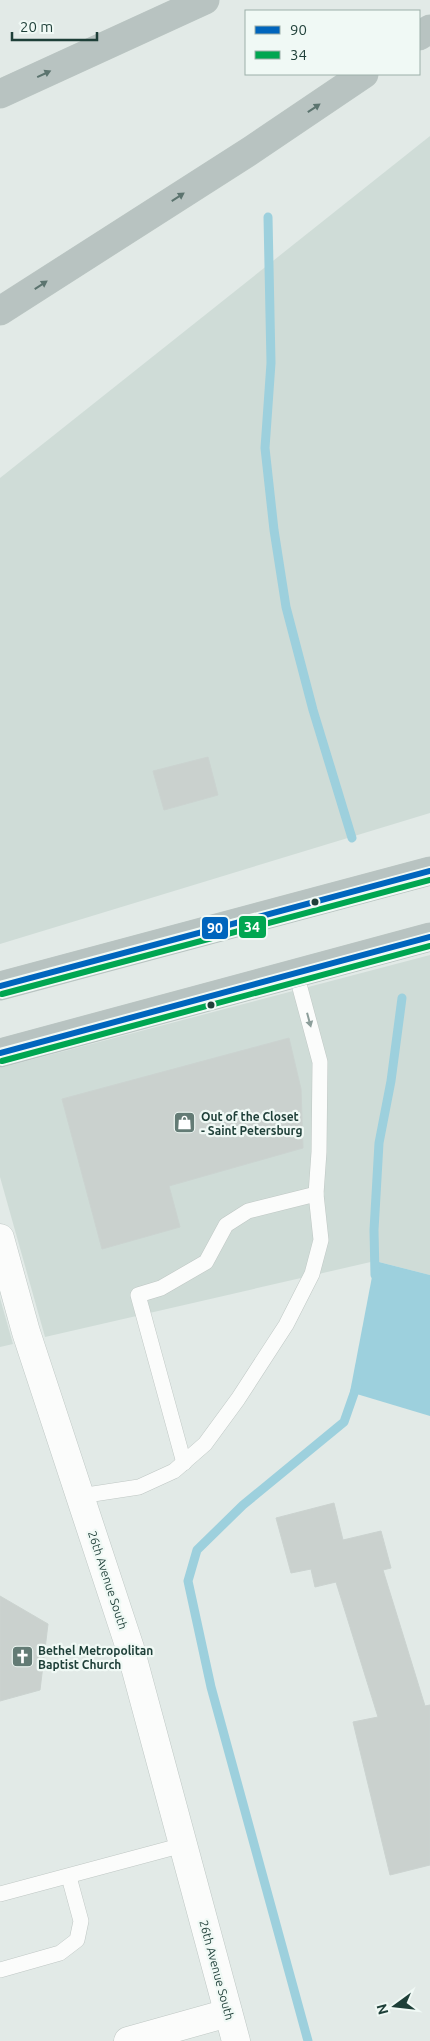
<svg xmlns="http://www.w3.org/2000/svg" width="430" height="2041" viewBox="0 0 430 2041" font-family="Ubuntu,sans-serif">
  <rect width="100%" height="100%" fill="#e2eae7"/>
  <g fill="#cfdcd7">
    <polygon points="430,136 430,813 0,944 0,478"/>
    <polygon points="430,955 430,1275 375,1261 45,1337 0,1177 0,1068"/>
    <polygon points="0,1298 13,1344 0,1347"/>
  </g>
  <polygon fill="#9dd0dd" points="375,1261 430,1275 430,1416 350,1392"/>
  <g fill="none" stroke-linecap="round" stroke-linejoin="round">
    <g stroke="#9dd0dd" stroke-width="9">
      <polyline points="268,217 271,363 265,448 274,530 286,607 313,710 352,838"/>
      <polyline points="375,1275 374,1230 379,1143 391,1081 402,998"/>
      <polyline points="308,2041 211,1687 188,1581 197,1550 243,1505 344,1422 358,1382"/>
    </g>
  </g>
  <g fill="#cad1ce" stroke="#cbd3d0">
    <polygon points="208,757 218,795 164,810 153,771"/>
    <polygon points="289,1038 301,1089 303,1148 169,1186 180,1227 102,1249 62,1099"/>
    <polygon points="334,1503 343,1540 381,1531 391,1568 383,1570 425,1706 430,1705 430,1865 390,1875 353,1722 378,1717 336,1582 315,1587 311,1569 291,1573 276,1518"/>
    <polygon points="0,1596 48,1624 40,1690 0,1701"/>
  </g>
  <g fill="none" stroke-linecap="round" stroke-linejoin="round">
    <defs>
      <g id="lane">
        <polyline points="184,1463 138,1295 161,1288 206,1262 226,1225 248,1211 316,1194"/>
        <polyline points="80,1496 139,1487 174,1471 205,1444 238,1399 286,1325 312,1274 321,1240 316,1194 319,1152 320,1062 296,973"/>
        <polyline points="0,1894 183,1845"/>
        <polyline points="0,1970 60,1953 77,1940 81,1921 69,1877"/>
      </g>
      <polyline id="street" points="128,2041 228,2013"/>
      <polyline id="secondary" points="0,1238 26,1332 130,1648 236,2041"/>
      <g id="highway">
        <polyline points="419,36 430,29"/>
        <polyline points="0,94 205,0"/>
        <polyline points="0,311 250,151 364,74"/>
        <polyline points="0,986 430,871"/>
        <polyline points="0,1053 430,937"/>
      </g>
    </defs>
    <use href="#lane" stroke="#bfc7c4" stroke-width="16"/>
    <use href="#street" stroke="#bfc7c4" stroke-width="29"/>
    <use href="#secondary" stroke="#bec7c4" stroke-width="29"/>
    <use href="#highway" stroke="#bbc6c3" stroke-width="29"/>
    <use href="#lane" stroke="#fbfcfb" stroke-width="15"/>
    <use href="#street" stroke="#fbfcfb" stroke-width="28"/>
    <use href="#secondary" stroke="#fbfcfb" stroke-width="28"/>
    <use href="#highway" stroke="#b8c3c1" stroke-width="28"/>
    <defs>
      <g id="bus-1">
        <polyline points="0,986 430,871"/>
        <polyline points="0,1053 430,937"/>
      </g>
      <g id="bus-2">
        <polyline points="2,994 430,880"/>
        <polyline points="2,1061 430,946"/>
      </g>
    </defs>
    <use href="#bus-1" stroke="#f0f9f5" stroke-width="10"/>
    <use href="#bus-2" stroke="#f0f9f5" stroke-width="10"/>
    <use href="#bus-1" stroke="#0065bd" stroke-width="6"/>
    <use href="#bus-2" stroke="#00a651" stroke-width="6"/>
  </g>
  <defs><path id="oneway-solid" d="M-6-.8H1V-3.2L6.5 0L1 3.2V.8H-6Z" transform="scale(1.25)"/></defs>
  <g fill="#5c746f">
    <use href="#oneway-solid" transform="translate(44 74) rotate(-25)"/>
    <use href="#oneway-solid" transform="translate(314 108) rotate(-34)"/>
    <use href="#oneway-solid" transform="translate(178 197) rotate(-33)"/>
    <use href="#oneway-solid" transform="translate(41 285) rotate(-33)"/>
  </g>
  <use fill="#8c9e9a" href="#oneway-solid" transform="translate(309 1020) rotate(75)"/>
  <defs>
    <symbol id="shop-square" viewBox="-11 -11 22 22"><rect x="-9" y="-9" width="18" height="18" rx="4" fill="#637b75" stroke="#f0f9f5"/><path d="M-5-2.5h2.3a2.7 3.5 0 0 1 5.4 0H5L5.5 6h-11ZM-1.5-2.5h3a1.5 2.3 0 0 0-3 0Z" fill="#fff"/></symbol>
    <symbol id="church-square" viewBox="-11 -11 22 22"><rect x="-9" y="-9" width="18" height="18" rx="4" fill="#637b75" stroke="#f0f9f5"/><path d="M-1.2-6h2.4v3.5h3.3v2.4h-3.3V6h-2.4V-.1h-3.3v-2.4h3.3Z" fill="#fff"/></symbol>
  </defs>
  <g fill-rule="evenodd">
    <use href="#shop-square" x="172" y="1110" width="25" height="25"/>
    <use href="#church-square" x="10" y="1644" width="25" height="25"/>
  </g>
  <g fill="#1e3f38" stroke="#f0f9f5" stroke-width="2">
    <circle cx="315" cy="902" r="4.5"/>
    <circle cx="211" cy="1005" r="4.5"/>
  </g>
  <g text-anchor="middle" dominant-baseline="central" stroke-width="4.5" stroke-linejoin="round" paint-order="stroke">
    <g font-size="12" font-weight="bold" fill="#1e3f38" stroke="#f0f9f5" text-anchor="start">
      <text x="201" y="1116">Out of the Closet<tspan x="201" dy="14">- Saint Petersburg</tspan></text>
      <text x="38" y="1650">Bethel Metropolitan<tspan x="38" dy="14">Baptist Church</tspan></text>
    </g>
    <g font-size="12" fill="#1e3f38" stroke="#f0f9f5">
      <text transform="translate(108 1580) rotate(72)">26th Avenue South</text>
      <text transform="translate(217 1970) rotate(75)">26th Avenue South</text>
    </g>
  </g>
  <g stroke="#f0f9f5" stroke-width="2">
    <rect x="238" y="915" width="29" height="24" rx="5" fill="#00a651"/>
    <rect x="201" y="916" width="28" height="24" rx="5" fill="#0065bd"/>
  </g>
  <g font-size="14" text-anchor="middle" font-weight="bold" fill="#fff">
    <text x="252" y="932">34</text>
    <text x="215" y="933">90</text>
  </g>
  <rect x="245" y="10" width="175" height="65" fill="#f0f9f5" stroke="#9cafa9"/>
  <rect x="255" y="26" width="25" height="8" fill="#0065bd" stroke="#9cafa9"/>
  <text x="290" y="35" font-size="15" fill="#1e3f38">90</text>
  <rect x="255" y="51" width="25" height="8" fill="#00a651" stroke="#9cafa9"/>
  <text x="290" y="60" font-size="15" fill="#1e3f38">34</text>
  <g transform="translate(395 2006) rotate(255)" stroke="#f0f9f5" stroke-width="4" paint-order="stroke">
  <path d="M0-4L9 19L0 12L-9 19Z" fill="#1e3f38"/>
  <text y="-8" font-size="14" font-weight="bold" text-anchor="middle" fill="#1e3f38">N</text>
  </g>
  <path d="M12 32v8h85v-8" fill="none" stroke="#1e3f38" stroke-width="2.5"/>
  <text x="20" y="32" font-size="15" fill="#1e3f38" stroke="#f0f9f5" stroke-width="4" paint-order="stroke">20 m</text>
</svg>
